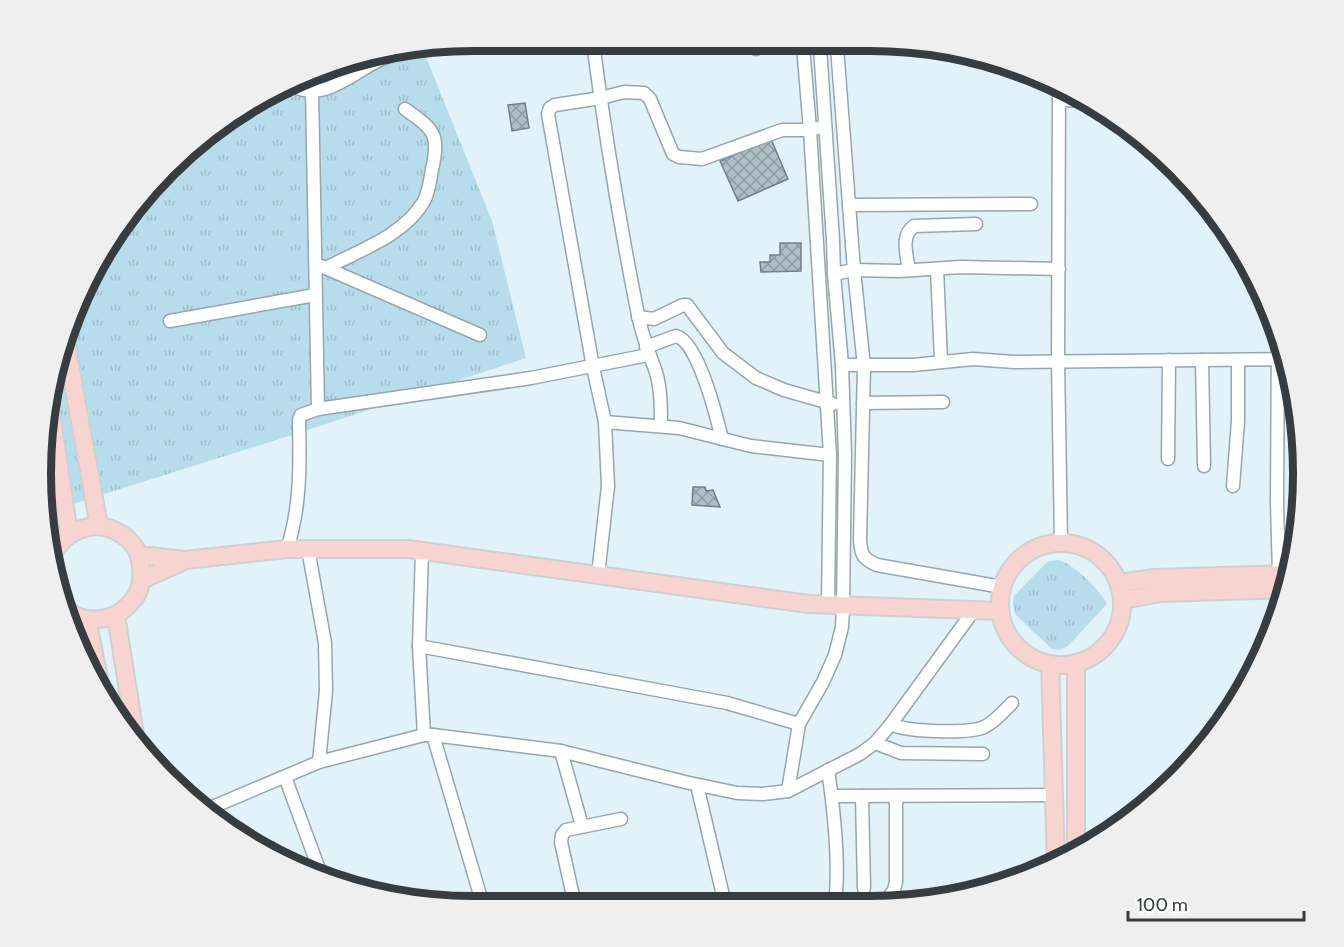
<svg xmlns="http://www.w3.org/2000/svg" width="1344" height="947" viewBox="0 0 1344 947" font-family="Cabin,sans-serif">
  <defs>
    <pattern id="park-tufts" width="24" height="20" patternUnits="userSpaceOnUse" patternTransform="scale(1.5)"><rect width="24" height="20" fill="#b7dceb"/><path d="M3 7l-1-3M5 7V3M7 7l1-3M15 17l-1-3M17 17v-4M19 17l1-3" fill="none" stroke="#9ebecb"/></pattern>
    <pattern id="building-cross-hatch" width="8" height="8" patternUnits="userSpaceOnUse" patternTransform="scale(1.5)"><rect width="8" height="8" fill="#aebec5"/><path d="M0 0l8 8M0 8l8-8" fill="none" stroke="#8e9ca1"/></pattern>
  </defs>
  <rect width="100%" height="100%" fill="#e1f2f9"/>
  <g fill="url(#park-tufts)">
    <polygon points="422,47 492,221 526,358 314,428 44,513 44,417 74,307 148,188 233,113 361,55"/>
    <path d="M1057 560C1071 561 1101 591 1107 604L1067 647 1058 650 1052 649 1015 614 1013 604 1014 596 1047 562Z"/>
  </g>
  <polygon fill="#b7dceb" points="283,250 290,289 272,292 265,253"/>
  <g fill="url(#building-cross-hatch)" stroke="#728187" stroke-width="1.5">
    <polygon points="525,103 529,128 512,131 508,105"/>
    <polygon points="771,139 788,179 738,201 720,161"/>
    <polygon points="780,243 801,243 801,271 761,272 760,262 770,262 770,255 780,255"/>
    <polygon points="693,487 705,487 706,491 713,490 720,507 692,505"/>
    <polygon points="274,842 277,859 256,845"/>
  </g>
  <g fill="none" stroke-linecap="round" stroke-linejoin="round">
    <defs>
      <g id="minor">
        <path d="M593 43C605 134 620 225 638 315 642 335 649 353 656 372 661 389 661 408 661 426"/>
        <polyline points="756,45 756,49"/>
        <polyline points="803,46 810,130 830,455 828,605"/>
        <path d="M837 47 854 270 864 366 860 540C861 555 863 559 877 565L1002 587"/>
        <path d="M294 86C323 104 357 69 382 59 399 51 422 48 441 47 463 45 478 49 500 41"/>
        <polyline points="1059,88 1058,361 1061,543"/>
        <polyline points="312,90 318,409"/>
        <polyline points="1059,100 1090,101"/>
        <polyline points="849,205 1031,204"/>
        <polyline points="321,266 480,335"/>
        <path d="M326 268C358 251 405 235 424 201 429 192 430 180 432 170 440 133 434 130 405 109"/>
        <polyline points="937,269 941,361"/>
        <path d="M909 270C907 255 900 236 914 226L976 224"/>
        <polyline points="834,274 854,270 899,271 961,267 1059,269"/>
        <polyline points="638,317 654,319 683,305 687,305 723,353 756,378 784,390 833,404"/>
        <polyline points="170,321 315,295"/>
        <polyline points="1278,328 1277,502 1279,574"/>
        <path d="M646 347 676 336C698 341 717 418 722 439"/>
        <polyline points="1202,360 1204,466"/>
        <polyline points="842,365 913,365 973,359 1014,362 1286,359"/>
        <polyline points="863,403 943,402"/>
        <polyline points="605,422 679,428 751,446 830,455"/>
        <polyline points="1168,459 1169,360"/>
        <polyline points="1233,486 1238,421 1238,360"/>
        <path d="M287 549C301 507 300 463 299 420L301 415 318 409 531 378 648 355"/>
        <polyline points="308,549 325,643 326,691 319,762"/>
        <polyline points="422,551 419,646 424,735"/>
        <polyline points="598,575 608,486 605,422 593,367 548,114 550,108 555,105 601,98 624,92 644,93 650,99 673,154 679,157 702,159 782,130 810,130 825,126"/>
        <polyline points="419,646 727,703 799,724"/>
        <path d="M891 724C905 732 969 734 984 727 995 722 1004 711 1012 703"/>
        <polyline points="1216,730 1219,730"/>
        <polyline points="433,735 483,905"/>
        <polyline points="875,743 901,753 983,754"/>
        <polyline points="561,751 582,826"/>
        <path d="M828 770C834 811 840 863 835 903"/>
        <polyline points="285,777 322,877"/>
        <polyline points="697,785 725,904"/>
        <polyline points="788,791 799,724 823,682 835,655 842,627 843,606 845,455 842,365 834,274 833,240 820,47"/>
        <polyline points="832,796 1054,795"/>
        <polyline points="862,796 864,888"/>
        <polyline points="203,811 319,762 424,735 433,735 561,751 685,782 737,793 763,794 788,791 860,754 875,743 891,724 974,610"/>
        <polyline points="885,903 894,890 896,882 896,796"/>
        <polyline points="575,905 561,842 562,835 566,830 621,819"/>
      </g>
      <g id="major">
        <polyline points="65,338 99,526"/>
        <polyline points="49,399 69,534"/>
        <circle cx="1061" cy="604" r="61"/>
        <polyline points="139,555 185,560 287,549 408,549 809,604 999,611"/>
        <path d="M52 556C65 530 95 517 121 534 128 538 136 547 139 555 140 559 140 564 141 568 142 580 141 589 134 599 128 606 121 613 113 616 98 621 81 621 69 611"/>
        <polyline points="142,580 184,561"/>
        <polyline points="1118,583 1155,578 1291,574"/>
        <polyline points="1122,600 1161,593 1287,589"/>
        <polyline points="116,615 136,741"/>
        <polyline points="87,619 101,688"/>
        <polyline points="1076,663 1076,852"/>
        <polyline points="1050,664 1056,864"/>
      </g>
    </defs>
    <use href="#minor" stroke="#96a6ac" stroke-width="15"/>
    <use href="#major" stroke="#cfd0d1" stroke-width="20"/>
    <use href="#minor" stroke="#fff" stroke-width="12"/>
    <use href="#major" stroke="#f7d4d0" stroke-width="16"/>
  </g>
  <path d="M0 0H1344V947H0ZM473 51H871A422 422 0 0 1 1293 473V474A422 422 0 0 1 871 896H473A422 422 0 0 1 51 474V473A422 422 0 0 1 473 51Z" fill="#efeff0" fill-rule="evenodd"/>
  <path fill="none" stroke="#363c3f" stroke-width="8" d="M473 51H871A422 422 0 0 1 1293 473V474A422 422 0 0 1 871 896H473A422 422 0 0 1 51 474V473A422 422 0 0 1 473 51Z"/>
  <path d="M1128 911v9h176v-9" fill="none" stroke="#363c3f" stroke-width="3"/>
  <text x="1137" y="911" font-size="18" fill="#363c3f" stroke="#ffffff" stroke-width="4.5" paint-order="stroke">100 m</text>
</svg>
